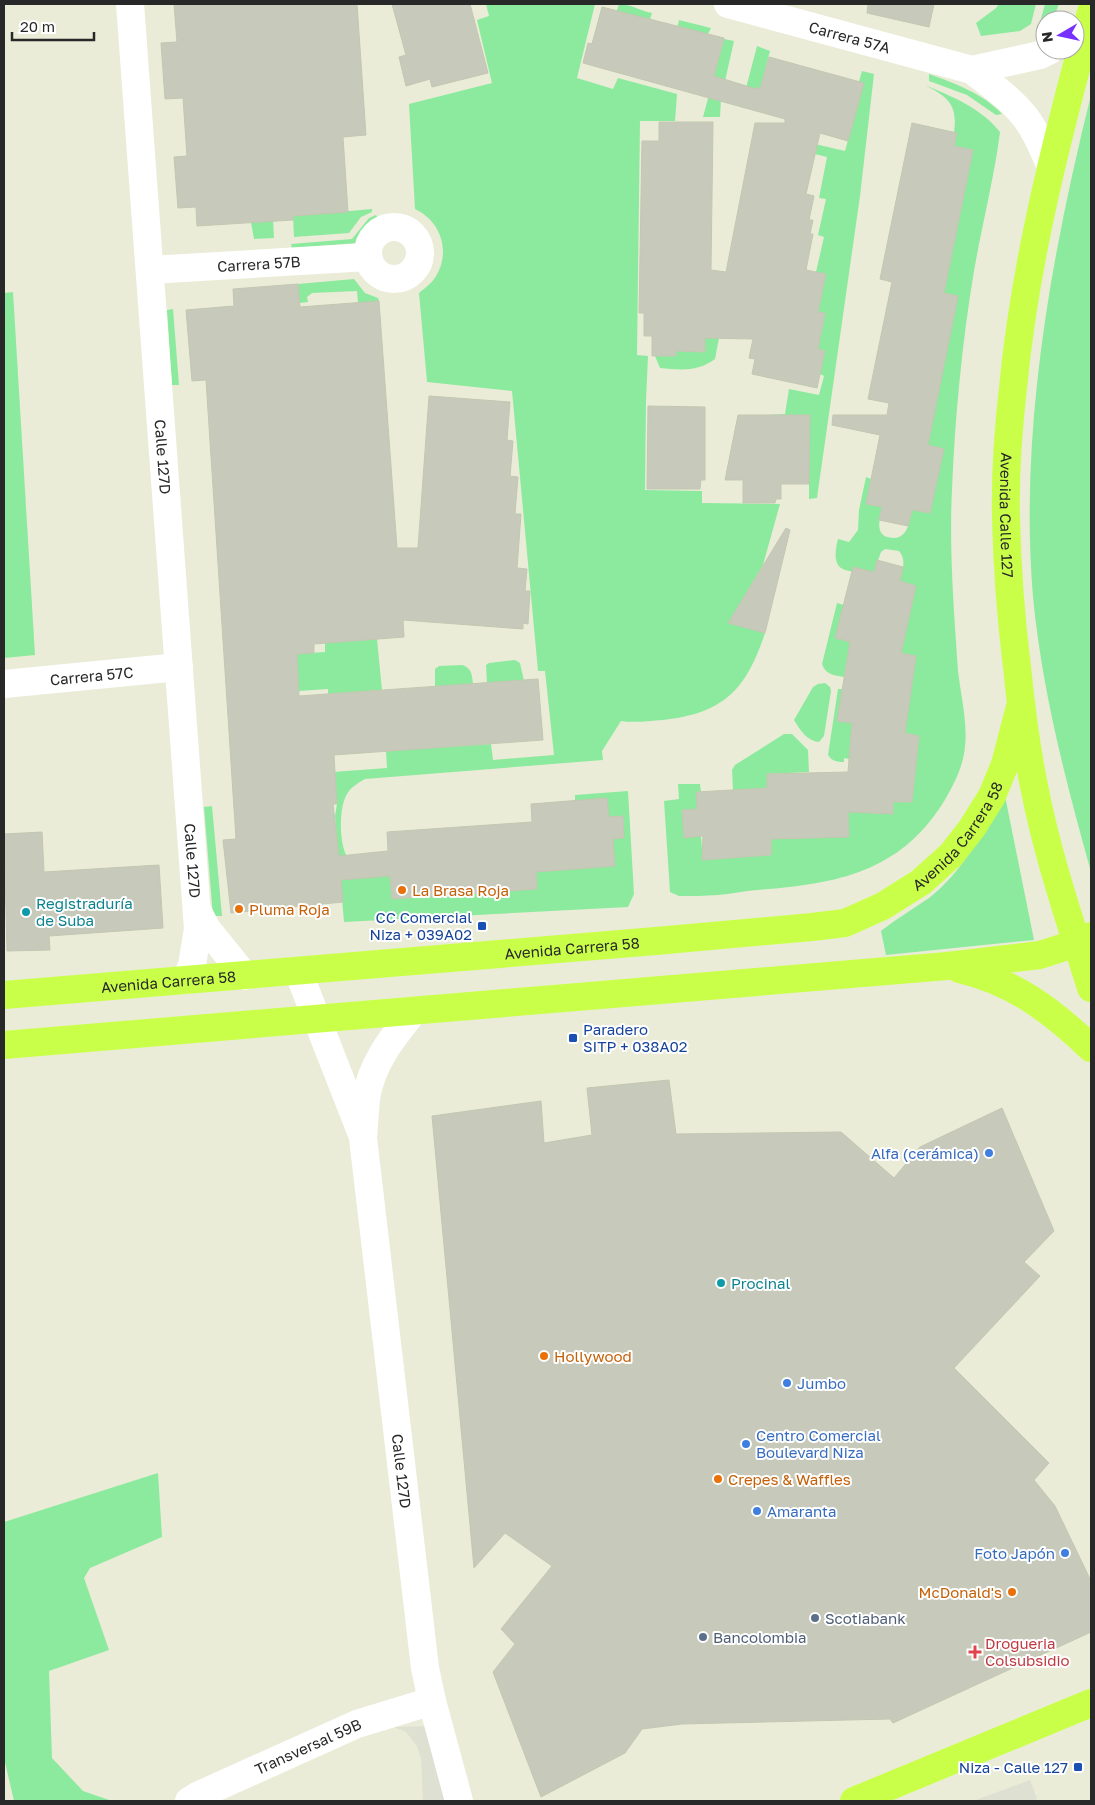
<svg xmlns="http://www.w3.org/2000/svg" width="1095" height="1805" viewBox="0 0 1095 1805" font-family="'Golos Text',sans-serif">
  <rect width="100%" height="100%" fill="#eaecd7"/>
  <g fill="#8cea9e">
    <path d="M486 4H595L577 78 613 89 618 78 677 94 675 121H640L637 355 648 356 646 400 645 490 702 491V503L780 504 763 565 729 622 765 633C746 690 724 713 663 720 648 721 635 723 621 721L602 751 603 760 365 779C358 783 351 787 347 794 338 808 338 854 353 864 359 868 382 873 390 876L392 899 537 889 536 872 614 866 613 839 624 837 623 816 609 817 575 801V795L628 791 634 894 628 907 344 922 335 816 337 804 333 772 387 768 386 751 491 744 493 760 554 755 545 671H538L512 391 427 382 419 293C425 288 432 283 436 276 451 252 441 221 415 209L409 104 492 83 477 20 489 16Z"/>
    <path d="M619 4C631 4 640 11 652 13L650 19H648L647 25 615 16Z"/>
    <polygon points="999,4 1036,4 1031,24 1020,31 981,36 976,23 996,8"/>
    <polygon points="1045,4 1059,4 1053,20 1045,20 1045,32 1040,36 1038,30"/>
    <polygon points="679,20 711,28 708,34 676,33"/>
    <polygon points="724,39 734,41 721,99 720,117 703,117"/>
    <polygon points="757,46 770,51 760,89 757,88 751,109 741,107"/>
    <polygon points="862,71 874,74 860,196 817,498 809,499 809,424 769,424 768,415 785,414 789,389 819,395 824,376 820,374 825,351 818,349 825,314 818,312 826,274 816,272 824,237 818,235 826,199 819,198 827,157 794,149 780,136 845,151 856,111 851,109"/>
    <path d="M929 74C954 83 984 94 1002 114L996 115 967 95 929 81Z"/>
    <path d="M925 85C953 97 981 108 1000 132 994 179 982 225 974 271 962 343 955 417 952 490 949 550 954 611 958 671 961 697 969 727 964 754 961 771 952 788 943 803 898 874 834 884 757 890 744 891 731 894 718 895 705 896 692 896 679 896L670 892 664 801 679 799 678 784H700L701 792 697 809 682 811 684 837 701 836 703 860 771 855 770 839 849 837 848 802 869 813 893 814V802H912L919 736 905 733 916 656 901 653 916 586 900 581C902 570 907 560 899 551L885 549 881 552 874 572C846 572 829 574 838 539L849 542 858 530 859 510 866 477 871 479 866 504 882 507C879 522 874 538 895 538 909 536 909 521 912 510L930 513 943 449 928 445 958 296 944 293 973 150 954 146 957 133 954 132C958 105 948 97 925 85Z"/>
    <path d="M1091 95V872C1066 782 1042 691 1033 597 1019 431 1051 256 1091 95Z"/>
    <polygon points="272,201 274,238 254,239 251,222"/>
    <polygon points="372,209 372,212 361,217 349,233 294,237 293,216"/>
    <polygon points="376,215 380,220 368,227 358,243 292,248 291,244 352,239 369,218"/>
    <polygon points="354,279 365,293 378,298 379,301 358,303 357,291 312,293 307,297 308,302 299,303 298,284"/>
    <polygon points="13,292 35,655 4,658 4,293"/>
    <polygon points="173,309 179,385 172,385 167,310"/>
    <path d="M705 338H719L715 359C698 372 680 370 660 368L655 356H676V351L705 352Z"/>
    <path d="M837 603 844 605 850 642 844 677C834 675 826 675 822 664Z"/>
    <polygon points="377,639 382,690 328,694 328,689 299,691 296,654 325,652 325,643"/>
    <polygon points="515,660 520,663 524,681 487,683 486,665 489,663"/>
    <path d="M462 665C472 668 472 675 473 684L435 687V669L439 666Z"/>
    <path d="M825 683 830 687 831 691 824 736 819 742C807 741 800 730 794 720L813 687 818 684Z"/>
    <path d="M838 689H842L837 721 852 723 849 759 844 758V762C836 762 832 761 828 755Z"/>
    <polygon points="784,734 792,734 808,750 809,772 767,774 767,788 733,790 732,770 735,765"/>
    <path d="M1004 791 1034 940 886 955 881 931C896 919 913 909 929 898 964 871 985 829 1004 791Z"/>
    <polygon points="212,806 222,916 213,916 204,807"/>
    <polygon points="158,1473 162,1537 90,1568 84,1578 109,1650 49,1671 52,1758 83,1791 112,1801 14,1801 4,1758 4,1522"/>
  </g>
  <g fill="#dee0d2">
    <polygon points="430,1726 452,1801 423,1801 421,1759 417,1746 406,1732 394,1727"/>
    <polygon points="1030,1780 1037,1799 1031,1801 973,1801"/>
  </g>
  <g fill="#c7caba" stroke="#c3c7b1">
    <polygon points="174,4 357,4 366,135 343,137 348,212 293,216 293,220 197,226 196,207 178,208 174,157 187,156 183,98 165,99 161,43 177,42"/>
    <polygon points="392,4 470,4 488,73 432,87 430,79 406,86 399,57 406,55"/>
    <polygon points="868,4 934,4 929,27 867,13"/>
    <polygon points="602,7 724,38 714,76 756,89 757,87 760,89 769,57 864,83 848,141 820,133 806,194 814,196 809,220 813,220 810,234 813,234 806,270 826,274 818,312 825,313 818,349 825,351 817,388 752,374 755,359 749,358 753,339 705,338 705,352 676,351 676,356 652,356 652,336 644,336 644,313 639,313 642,141 659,141 659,122 713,122 711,270 726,272 755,123 785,123 785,119 583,63 588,43 592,44"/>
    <polygon points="912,123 957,133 954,146 973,150 944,293 958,296 928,445 944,449 930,513 912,510 908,526 879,520 882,507 866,504 880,435 832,425 833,415 887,415 889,403 868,399 892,282 880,279"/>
    <polygon points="298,284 300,307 379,301 397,548 418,548 429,396 510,402 507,440 513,441 510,476 518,477 515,514 521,514 517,568 527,569 525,591 530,591 528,624 523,623 523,629 403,620 404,637 314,644 314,653 297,654 299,696 538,679 543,740 334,755 337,804 333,804 339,856 388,851 387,832 532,822 531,804 607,798 609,817 623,816 624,838 613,839 615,866 536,872 537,889 392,899 390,876 341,880 343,902 231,913 223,840 236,839 206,380 192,381 186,310 234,306 233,289"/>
    <polygon points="648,406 705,407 705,480 701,480 700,489 647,489"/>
    <polygon points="738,415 810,415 809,484 781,484 781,499 776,499 775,503 743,503 743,480 725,480"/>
    <polygon points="786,528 790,530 765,633 728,623"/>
    <polygon points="877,560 903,567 900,581 916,586 901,653 916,656 905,733 919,736 912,802 893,802 893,814 848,812 849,837 771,839 771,855 702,860 703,836 684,838 682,810 697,809 696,792 767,788 767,774 848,772 852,723 837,721 850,642 835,638 853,567 874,572"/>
    <polygon points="42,832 44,872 159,865 163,928 49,936 50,950 7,951 4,834"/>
    <polygon points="669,1080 676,1134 841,1132 894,1178 920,1147 1002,1108 1054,1231 1024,1262 1040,1276 954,1368 1049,1463 1034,1480 1055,1506 1091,1581 1091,1632 893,1723 890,1719 682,1724 642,1729 625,1753 541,1797 493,1672 515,1644 501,1629 552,1566 505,1533 474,1568 432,1116 541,1101 544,1143 592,1135 587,1088"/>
  </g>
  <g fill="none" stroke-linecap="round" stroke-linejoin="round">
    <g stroke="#fff" stroke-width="28">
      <path id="s1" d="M130 4 198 929 192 965 186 980"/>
      <path id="s2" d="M728 4 972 70C992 86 1013 100 1028 121 1038 135 1044 152 1051 167"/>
      <polyline points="972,70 1040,55 1050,50"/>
      <circle cx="394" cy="253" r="26"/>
      <path id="s3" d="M150 270 368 257"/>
      <path id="s4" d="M4 684 179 667"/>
      <polyline points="197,910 207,929 245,976"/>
      <polyline points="298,971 361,1132"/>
      <path id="s5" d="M414 1011C392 1038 371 1064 366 1099 365 1112 364 1125 363 1138L425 1668 432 1701 459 1801"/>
      <path id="s6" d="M189 1801 197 1796 357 1724 432 1701"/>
    </g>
    <g stroke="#caff49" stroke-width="28">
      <path id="s7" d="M1091 12C1058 135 1025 260 1013 388 1008 431 1005 475 1006 518 1007 567 1011 618 1017 667 1021 707 1026 747 1034 786 1047 854 1070 921 1091 988"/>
      <path d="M959 969C1014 982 1051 1010 1091 1048"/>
      <path id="s8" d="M4 995 656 941 812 927 845 923 883 906 921 882 951 855 972 828 992 796 1005 764 1021 703"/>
      <polyline points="4,1045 947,966 1040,955 1077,943 1091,936"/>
      <polyline points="854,1801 1091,1703"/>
    </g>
  </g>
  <g fill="#e8710a" stroke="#fff" stroke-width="2">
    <circle cx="402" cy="890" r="5"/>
    <circle cx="239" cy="909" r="5"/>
    <circle cx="544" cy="1356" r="5"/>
    <circle cx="718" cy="1479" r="5"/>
    <circle cx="1012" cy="1592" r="5"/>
  </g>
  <g fill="#0f9aa8" stroke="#fff" stroke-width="2">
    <circle cx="26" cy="912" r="5"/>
    <circle cx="721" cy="1283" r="5"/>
  </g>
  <g fill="#1a4fb4" stroke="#fff" stroke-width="2">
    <rect x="477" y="921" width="10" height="10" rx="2.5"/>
    <rect x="568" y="1033" width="10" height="10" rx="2.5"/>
    <rect x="1073" y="1762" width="10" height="10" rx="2.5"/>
  </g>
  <g fill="#3f7fe0" stroke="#fff" stroke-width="2">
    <circle cx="989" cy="1153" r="5"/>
    <circle cx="787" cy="1383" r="5"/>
    <circle cx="746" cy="1444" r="5"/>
    <circle cx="757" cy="1511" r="5"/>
    <circle cx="1065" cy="1553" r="5"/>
  </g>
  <g fill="#5c6f8a" stroke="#fff" stroke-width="2">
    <circle cx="815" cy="1618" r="5"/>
    <circle cx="703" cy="1637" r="5"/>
  </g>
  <path fill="#e0444e" stroke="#fff" stroke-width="2" d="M972.5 1644.5h5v5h5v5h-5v5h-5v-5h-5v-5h5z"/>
  <g text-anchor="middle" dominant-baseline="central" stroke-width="4" stroke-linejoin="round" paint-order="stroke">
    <g font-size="15" fill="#282828" stroke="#fff">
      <text stroke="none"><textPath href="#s2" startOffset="126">Carrera 57A</textPath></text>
      <text stroke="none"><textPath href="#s3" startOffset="109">Carrera 57B</textPath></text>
      <text stroke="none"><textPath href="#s1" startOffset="454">Calle 127D</textPath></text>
      <text stroke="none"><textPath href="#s7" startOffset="512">Avenida Calle 127</textPath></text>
      <text stroke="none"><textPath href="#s4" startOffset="88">Carrera 57C</textPath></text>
      <text stroke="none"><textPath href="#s8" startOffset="990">Avenida Carrera 58</textPath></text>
      <text stroke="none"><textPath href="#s1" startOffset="859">Calle 127D</textPath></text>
      <text stroke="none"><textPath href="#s8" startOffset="570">Avenida Carrera 58</textPath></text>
      <text stroke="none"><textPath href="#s8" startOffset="165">Avenida Carrera 58</textPath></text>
      <text stroke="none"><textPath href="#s5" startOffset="476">Calle 127D</textPath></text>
      <text stroke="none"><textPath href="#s6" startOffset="131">Transversal 59B</textPath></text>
    </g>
    <g font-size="15" fill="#c56008" stroke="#fff" text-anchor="start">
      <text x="412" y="890">La Brasa Roja</text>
      <text x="249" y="909">Pluma Roja</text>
      <text x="554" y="1356">Hollywood</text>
      <text x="728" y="1479">Crepes &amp; Waffles</text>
      <text x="1002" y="1592" text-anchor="end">McDonald's</text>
    </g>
    <g font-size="15" fill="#0d838f" stroke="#fff" text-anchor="start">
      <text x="36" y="903">Registraduría<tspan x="36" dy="17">de Suba</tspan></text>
      <text x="731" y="1283">Procinal</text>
    </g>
    <g font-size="15" fill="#164399" stroke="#fff" text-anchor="end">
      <text x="472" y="917">CC Comercial<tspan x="472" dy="17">Niza + 039A02</tspan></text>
      <text x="583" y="1029" text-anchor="start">Paradero<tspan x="583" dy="17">SITP + 038A02</tspan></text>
      <text x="1068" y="1767">Niza - Calle 127</text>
    </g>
    <g font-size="15" fill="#366cbe" stroke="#fff" text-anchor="start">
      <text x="979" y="1153" text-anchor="end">Alfa (cerámica)</text>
      <text x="797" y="1383">Jumbo</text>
      <text x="756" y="1435">Centro Comercial<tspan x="756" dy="17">Boulevard Niza</tspan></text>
      <text x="767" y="1511">Amaranta</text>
      <text x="1055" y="1553" text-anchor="end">Foto Japón</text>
    </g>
    <g font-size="15" fill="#4e5e75" stroke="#fff" text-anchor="start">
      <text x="825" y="1618">Scotiabank</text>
      <text x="713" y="1637">Bancolombia</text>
    </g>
    <g font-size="15" fill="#be3a42" stroke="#fff" text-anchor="start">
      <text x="985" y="1643">Drogueria<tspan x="985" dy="17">Colsubsidio</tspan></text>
    </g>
  </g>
  <rect width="1095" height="1805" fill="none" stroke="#282828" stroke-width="10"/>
  <g transform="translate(1060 35) rotate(261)"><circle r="24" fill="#ffffff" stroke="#a9a9a9"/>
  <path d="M0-4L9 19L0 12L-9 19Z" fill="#7731ff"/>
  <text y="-8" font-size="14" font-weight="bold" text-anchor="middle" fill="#282828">N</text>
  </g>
  <path d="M12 32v8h82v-8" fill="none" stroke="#282828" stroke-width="2.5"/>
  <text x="20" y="32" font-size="15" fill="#282828" stroke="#ffffff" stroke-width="4" paint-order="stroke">20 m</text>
</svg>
